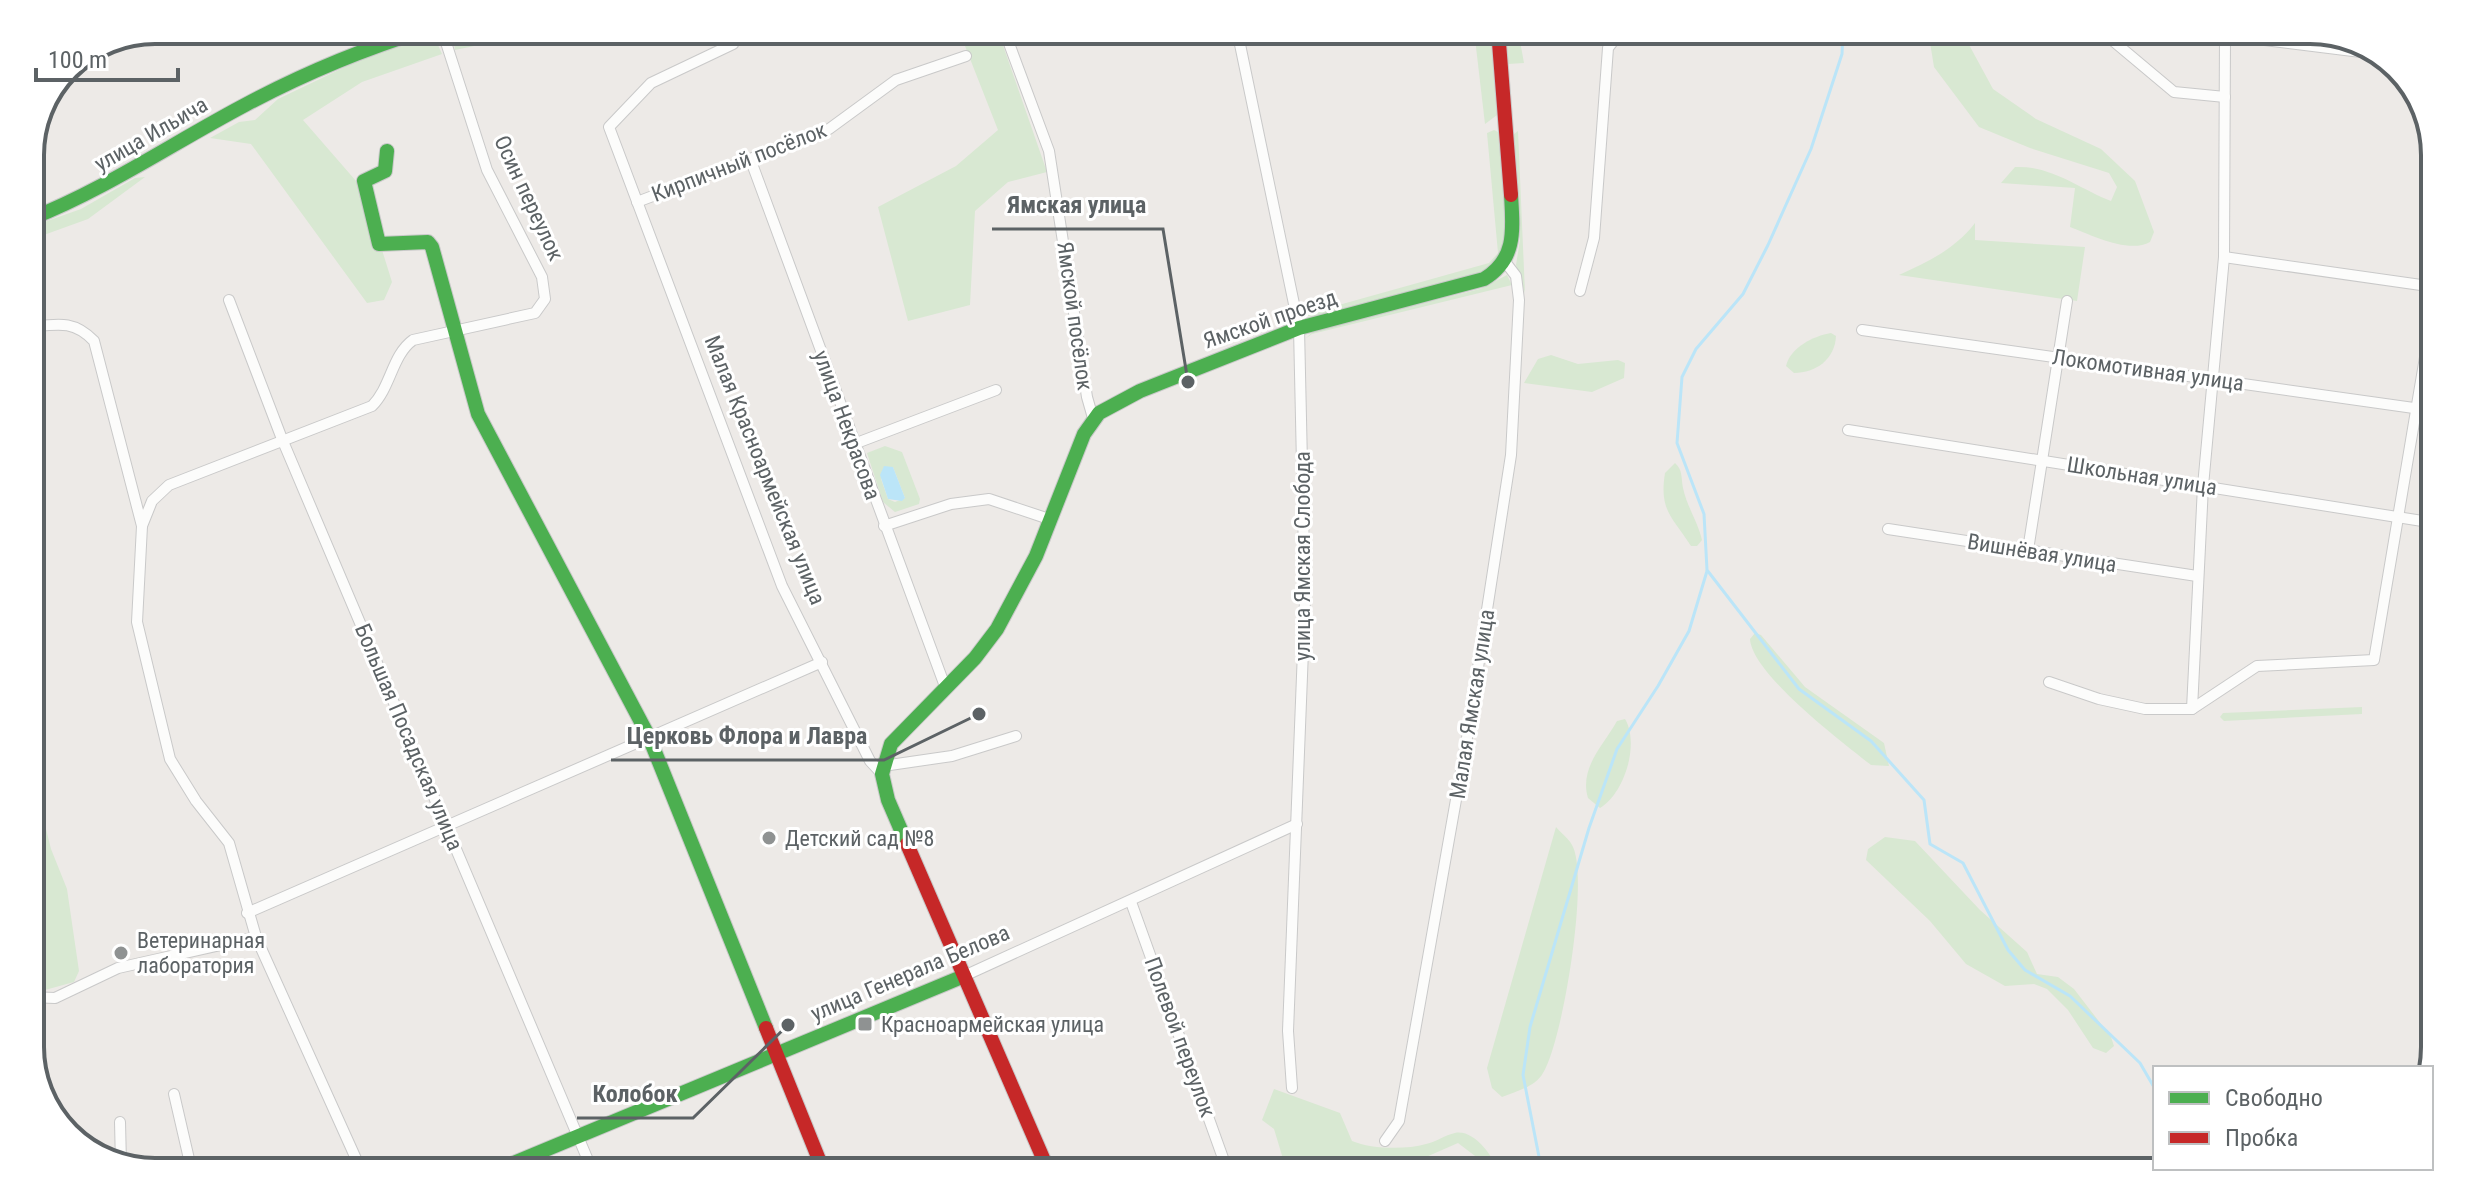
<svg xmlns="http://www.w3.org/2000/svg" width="2465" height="1202" viewBox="0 0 2465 1202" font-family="'Roboto Condensed',sans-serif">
  <rect width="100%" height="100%" fill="#edeae7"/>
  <g fill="#d8e8d2" fill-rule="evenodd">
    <polygon points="460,30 550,30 455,50 453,36"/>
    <polygon points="1474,30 1490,30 1497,115 1485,124"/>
    <polygon points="1505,30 1518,30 1524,63 1508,64"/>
    <path d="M1961 30 1993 89 2036 119 2101 149 2135 181 2154 232 2150 242C2129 254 2091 235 2070 227L2075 188 2001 183 2015 167C2051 165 2080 189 2111 201L2117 187 2109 173 2030 148 1979 127 1934 67 1928 30Z"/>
    <polygon points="998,31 1047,172 1008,182 975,211 970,305 908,321 878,207 956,166 998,130 965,46"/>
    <polygon points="426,39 438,45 442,54 362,82 303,120 363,189 392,282 384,300 367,303 251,144 210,138 239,122 255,120 278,99 370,55"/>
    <path d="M1494 130 1498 132C1500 160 1515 238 1499 259 1492 268 1482 272 1472 276L1314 317 1303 315 1489 263 1498 253 1487 133Z"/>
    <polygon points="1518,131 1525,293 1516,265 1520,240 1513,135"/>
    <polygon points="145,177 88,219 30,240 30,227 81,209 135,178"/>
    <path d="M1975 223V240L2085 247 2077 301 1899 275C1928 262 1955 249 1975 223Z"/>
    <polygon points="1507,275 1512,285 1312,334 1305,339 1315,330 1480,289"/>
    <path d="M1831 333 1836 336C1835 359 1816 373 1794 373L1786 366C1790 348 1813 336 1831 333Z"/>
    <polygon points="1551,355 1578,364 1618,360 1625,363 1624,378 1592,392 1524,383 1538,359"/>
    <path d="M885 446 902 452 920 499 919 504 895 512 883 502 867 453ZM893 467 905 498 895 502 888 499 881 479Z"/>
    <path d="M1675 463C1683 470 1681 478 1683 488 1687 507 1698 522 1702 540L1697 546H1691C1672 516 1659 511 1665 473Z"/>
    <path d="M1755 633 1761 635 1805 687 1884 743 1889 766 1871 765C1842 742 1752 674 1750 639Z"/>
    <polygon points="2362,707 2362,714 2224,721 2220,717 2223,713"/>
    <path d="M1625 719C1640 744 1624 794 1600 808L1588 798C1579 768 1603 746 1617 721Z"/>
    <polygon points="30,765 51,849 67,889 79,971 74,982 45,990 30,987"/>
    <path d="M1556 827C1561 833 1569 839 1572 845 1590 875 1563 1041 1543 1073 1535 1087 1517 1091 1502 1097L1492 1088 1487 1068Z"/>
    <polygon points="1885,837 1915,841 1980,910 2027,952 2037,974 2058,977 2074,989 2111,1037 2114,1046 2106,1053 2093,1048 2068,1010 2047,989 2034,984 2005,986 1966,964 1930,921 1866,860 1868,849"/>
    <path d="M1274 1089 1340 1113 1352 1141C1371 1149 1405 1150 1426 1144 1436 1142 1445 1135 1455 1133 1474 1129 1494 1157 1498 1172H1482L1479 1159 1458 1143 1392 1172H1287L1274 1129 1262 1120Z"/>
  </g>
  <polygon fill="#bbe5f8" points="884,466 893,467 905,498 902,501 888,499 880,475"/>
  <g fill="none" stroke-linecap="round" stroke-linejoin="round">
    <g stroke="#bbe5f8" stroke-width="3">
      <polyline points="1843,30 1842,54 1811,149 1768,245 1743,294 1696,349 1682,377 1677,443 1704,514 1707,570 1799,689 1871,741 1924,800 1930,844 1963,863 2008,950 2025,970 2070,996 2140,1063 2155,1089"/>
      <polyline points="2229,1168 2232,1172"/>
      <polyline points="1542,1172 1523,1075 1530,1027 1589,828 1617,749 1658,686 1689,631 1707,571"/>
    </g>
    <defs>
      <g id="street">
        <polyline points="732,30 733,44 651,83 609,127 782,586 870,761 882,774"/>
        <polyline points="1004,30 1049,151 1087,397 1093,418"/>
        <polyline points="1237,30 1299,328 1305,600 1288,1031 1292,1088"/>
        <polyline points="2100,30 2174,92 2225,97"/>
        <polyline points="2224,30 2225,35 2377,54"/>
        <polyline points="751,161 946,689"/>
        <polyline points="637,202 829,129 896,80 966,56"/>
        <polyline points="2224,257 2435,287"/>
        <polyline points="1580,291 1594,238 1608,48 1622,30"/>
        <polyline points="229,300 282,439 593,1172"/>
        <path d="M30 327C58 324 74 320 94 341L142 526 137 622 170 759 196 801 229 843 256 937 362 1172"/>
        <polyline points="1862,330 2435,411"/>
        <polyline points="1848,430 2435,523"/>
        <polyline points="854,444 996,390"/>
        <path d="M142 526 152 501 169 485 372 406C391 387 392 355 413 340L535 313 545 299 542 277 487 170 442 30"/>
        <polyline points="884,526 951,504 989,499 1049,519"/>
        <polyline points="1888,529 2197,576"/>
        <polyline points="2028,550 2067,301"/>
        <polyline points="2049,682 2099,699 2145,709 2192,709 2257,666 2374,660 2435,298"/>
        <polyline points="2192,709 2203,486 2224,257 2225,35"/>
        <polyline points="883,766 952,756 1016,736"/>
        <polyline points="1131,902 1228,1172"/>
        <polyline points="247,913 822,662"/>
        <polyline points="964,976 1297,824"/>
        <polyline points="30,997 55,998 118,968 256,937"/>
        <polyline points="174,1094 192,1172"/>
        <polyline points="120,1122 121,1164"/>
        <polyline points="1385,1141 1399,1121 1468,732 1511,455 1519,300 1516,276 1506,263"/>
      </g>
      <g id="fast">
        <polyline points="387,151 385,171 364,181 379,244 428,242 432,247 478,414 649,737 766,1028"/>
        <path d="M30 219C106 189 173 143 245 105 303 74 363 49 425 30"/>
        <path d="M907 844 888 800 882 774 891 744 975 658 997 629 1036 556 1084 434 1099 413 1140 391 1299 328 1484 279C1517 259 1513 229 1511 195"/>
        <polyline points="492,1172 964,976"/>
      </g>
      <g id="jam">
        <polyline points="1498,30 1511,195"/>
        <polyline points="907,844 1049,1172"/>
        <polyline points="766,1028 824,1172"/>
      </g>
    </defs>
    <use href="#street" stroke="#c9c9c9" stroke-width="12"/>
    <use href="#fast" stroke="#c9c9c9" stroke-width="16"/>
    <use href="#jam" stroke="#c9c9c9" stroke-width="16"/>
    <use href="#street" stroke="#fcfcfb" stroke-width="10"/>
    <use href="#fast" stroke="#4caf50" stroke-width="14"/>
    <use href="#jam" stroke="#c62828" stroke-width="14"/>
  </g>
  <g fill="#8f9292" stroke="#fff" stroke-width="3">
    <circle cx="769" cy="838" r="8"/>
    <circle cx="121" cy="953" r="8"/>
    <rect x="857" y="1016" width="16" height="16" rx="4"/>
  </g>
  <g text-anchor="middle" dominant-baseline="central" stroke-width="6" stroke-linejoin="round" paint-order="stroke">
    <g font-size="22" fill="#5c6265" stroke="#fff">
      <text transform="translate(151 134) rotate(-30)">улица Ильича</text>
      <text transform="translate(739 162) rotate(-21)">Кирпичный посёлок</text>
      <text transform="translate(529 198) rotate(65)">Осин переулок</text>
      <text transform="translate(1075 316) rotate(82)">Ямской посёлок</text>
      <text transform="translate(1270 319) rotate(-19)">Ямской проезд</text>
      <text transform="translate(2148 370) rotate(8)">Локомотивная улица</text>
      <text transform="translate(847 425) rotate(70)">улица Некрасова</text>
      <text transform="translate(765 470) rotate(68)">Малая Красноармейская улица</text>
      <text transform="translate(2142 476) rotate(9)">Школьная улица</text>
      <text transform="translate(2042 553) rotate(9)">Вишнёвая улица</text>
      <text transform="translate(1302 556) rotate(-90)">улица Ямская Слобода</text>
      <text transform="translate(1472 704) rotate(-81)">Малая Ямская улица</text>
      <text transform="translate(409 737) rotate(67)">Большая Посадская улица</text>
      <text transform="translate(910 973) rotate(-23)">улица Генерала Белова</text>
      <text transform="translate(1180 1037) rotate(70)">Полевой переулок</text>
    </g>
    <g font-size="22" fill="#5c6265" stroke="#fff" text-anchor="start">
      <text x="785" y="838">Детский сад №8</text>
      <text x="137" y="940">Ветеринарная<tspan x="137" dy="25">лаборатория</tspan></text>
      <text x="881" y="1024">Красноармейская улица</text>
    </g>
  </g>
  <path d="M0 0H2465V1202H0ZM155 44H2310A111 111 0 0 1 2421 155V1047A111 111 0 0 1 2310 1158H155A111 111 0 0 1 44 1047V155A111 111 0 0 1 155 44Z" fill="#fff" fill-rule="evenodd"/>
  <path fill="none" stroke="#5c6265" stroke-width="4" d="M155 44H2310A111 111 0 0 1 2421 155V1047A111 111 0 0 1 2310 1158H155A111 111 0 0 1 44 1047V155A111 111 0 0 1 155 44Z"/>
  <path fill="none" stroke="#5c6265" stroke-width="3" d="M1188 382L1163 229H992M979 714L884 760H611M788 1025L693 1118H577"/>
  <g fill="#5c6265" stroke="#fff" stroke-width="3">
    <circle cx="1188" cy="382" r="8"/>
    <circle cx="979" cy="714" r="8"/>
    <circle cx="788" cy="1025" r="8"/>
  </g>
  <g font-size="24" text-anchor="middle" font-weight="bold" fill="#5c6265" stroke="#fff" stroke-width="6" stroke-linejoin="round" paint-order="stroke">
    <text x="1077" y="213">Ямская улица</text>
    <text x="747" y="744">Церковь Флора и Лавра</text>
    <text x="635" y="1102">Колобок</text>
  </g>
  <rect x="2153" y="1066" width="280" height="104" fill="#ffffff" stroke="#bec0c1" stroke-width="2"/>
  <rect x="2169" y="1092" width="40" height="12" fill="#4caf50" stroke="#bec0c1" stroke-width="2"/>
  <text x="2225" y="1106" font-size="24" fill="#5c6265">Свободно</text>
  <rect x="2169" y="1132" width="40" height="12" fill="#c62828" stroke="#bec0c1" stroke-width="2"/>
  <text x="2225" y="1146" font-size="24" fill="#5c6265">Пробка</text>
  <path d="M36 68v12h142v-12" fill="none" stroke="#5c6265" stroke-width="4"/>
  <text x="48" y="68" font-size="24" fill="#5c6265" stroke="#ffffff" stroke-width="6" paint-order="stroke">100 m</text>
</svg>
